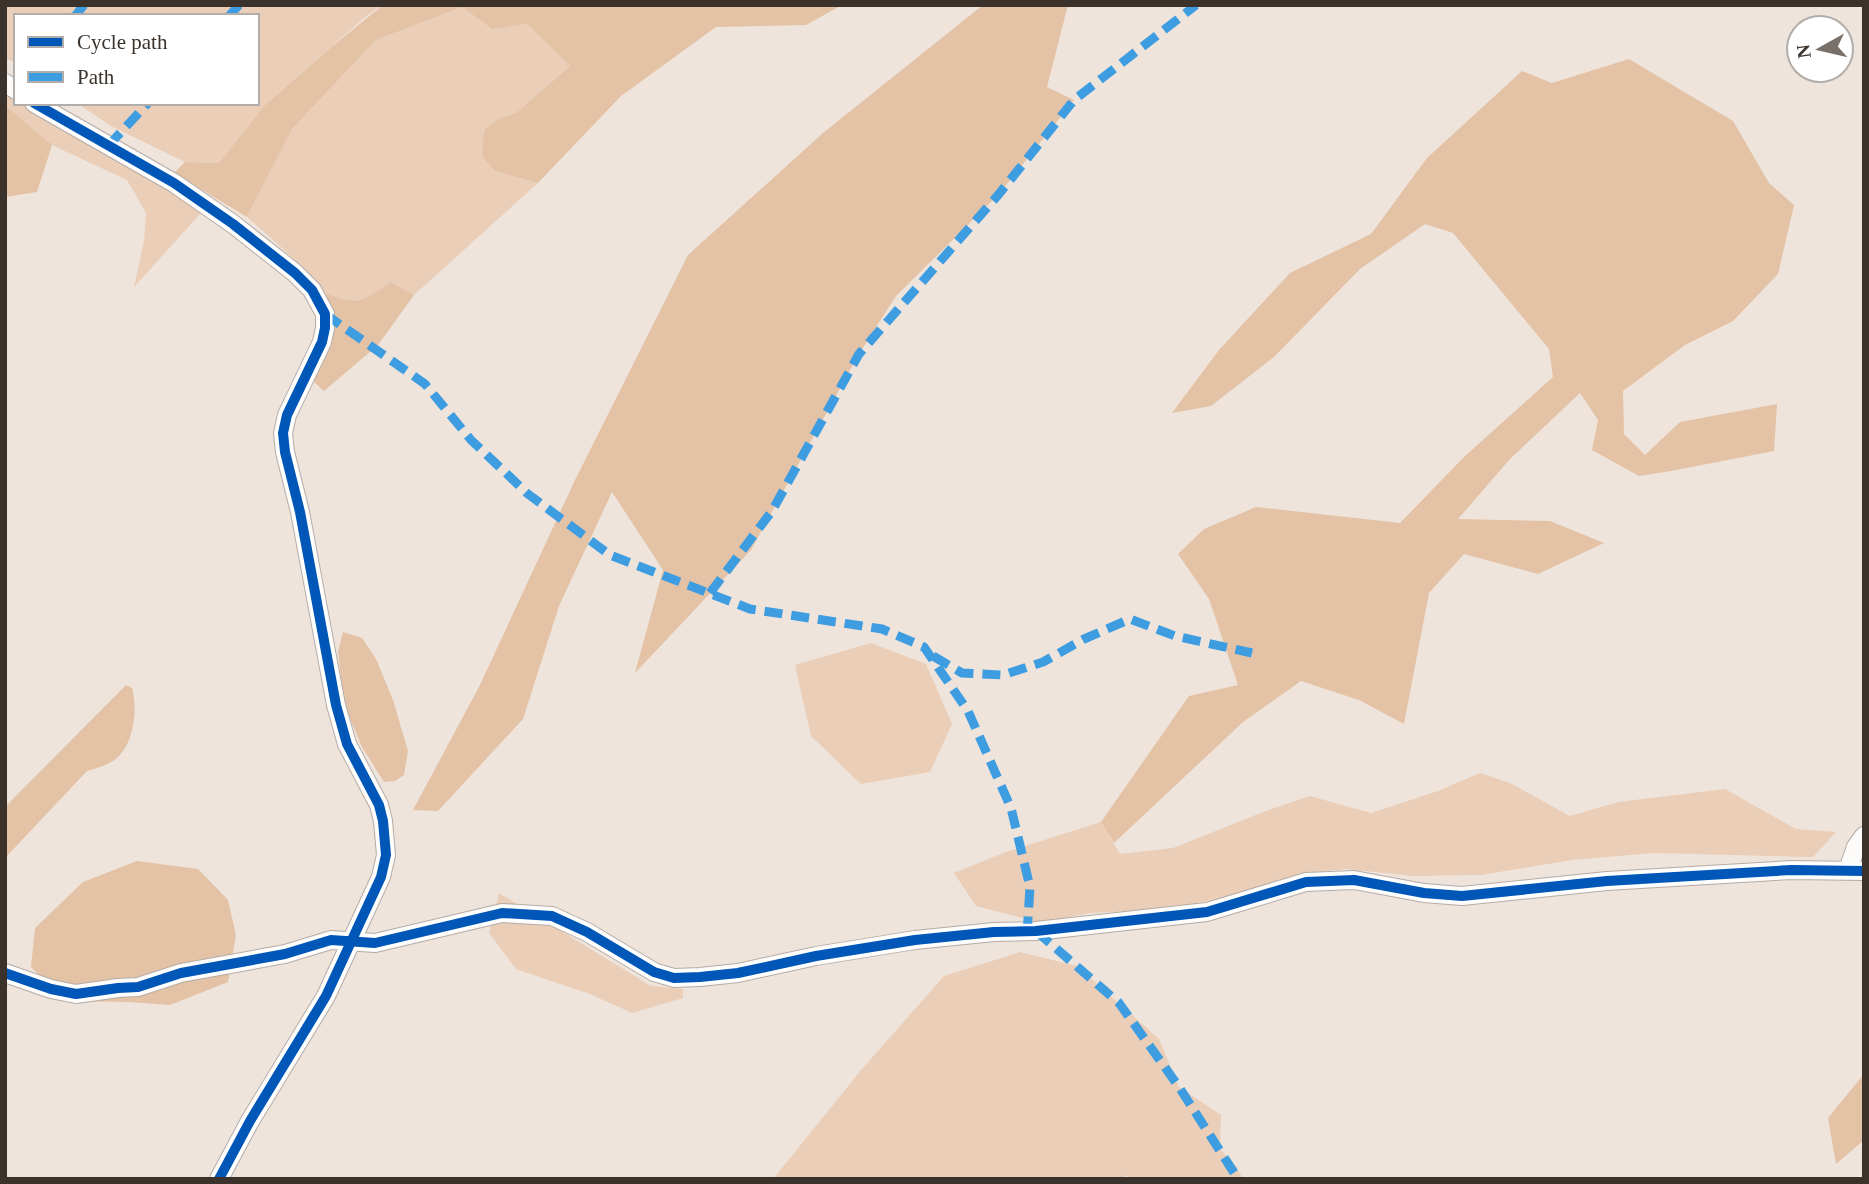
<svg xmlns="http://www.w3.org/2000/svg" width="1869" height="1184" viewBox="0 0 1869 1184" font-family="'Times New Roman',serif">
  <rect width="100%" height="100%" fill="#efe4db"/>
  <g fill="#eaceb7">
    <polygon points="5,5 382,5 364,18 265,105 219,163 185,162 111,126 77,103 257,103 257,16 16,16 16,63 5,58"/>
    <polygon points="462,7 492,29 527,24 570,66 516,113 500,118 495,171 538,183 414,295 391,282 362,301 346,301 323,292 292,257 247,217 292,129 376,40"/>
    <polygon points="5,90 16,98 16,103 23,103 165,185 201,213 134,287 144,241 146,213 127,180 52,145 5,105"/>
    <polygon points="871,643 926,664 952,724 930,772 861,784 811,736 795,665"/>
    <polygon points="1480,773 1510,783 1570,816 1618,802 1725,789 1796,829 1836,832 1813,857 1653,853 1572,860 1481,875 1413,876 1346,869 1301,873 1262,890 1167,909 1089,913 1042,923 976,906 954,873 1003,853 1101,822 1120,854 1173,848 1263,812 1310,796 1371,813 1438,791"/>
    <polygon points="499,893 651,986 683,989 683,998 632,1013 590,994 516,969 489,933"/>
    <polygon points="1020,952 1077,966 1159,1039 1179,1087 1221,1115 1220,1149 1236,1166 1243,1179 1130,1179 1127,1175 1121,1179 773,1179 862,1069 944,976"/>
  </g>
  <g fill="#e3c2a6">
    <polygon points="383,5 842,5 806,25 716,27 621,96 538,183 495,171 482,156 483,140 485,129 500,118 516,113 570,66 527,24 492,29 462,7 376,40 292,129 247,217 174,173 185,162 219,163 265,105 329,49"/>
    <polygon points="983,5 1068,5 1047,87 1074,100 999,194 896,296 859,354 751,550 635,673 663,570 612,492 559,606 523,719 438,811 413,810 480,685 575,480 688,255 823,133"/>
    <polygon points="1629,59 1733,121 1769,183 1794,205 1778,274 1733,321 1685,345 1623,391 1624,434 1645,455 1680,422 1777,404 1774,451 1671,471 1639,476 1592,450 1598,420 1580,393 1510,459 1458,519 1550,521 1604,543 1538,574 1464,554 1429,593 1404,724 1359,700 1301,681 1243,722 1114,843 1101,822 1189,696 1238,685 1209,599 1178,554 1204,529 1256,507 1400,523 1464,457 1553,377 1549,349 1453,233 1425,224 1360,269 1274,357 1211,406 1172,413 1219,350 1290,273 1371,234 1427,158 1522,71 1552,83"/>
    <polygon points="5,105 52,145 37,192 5,197"/>
    <path d="M391 282 414 295 378 345 324 391 311 379 333 330V308L323 292C360 307 358 303 391 282Z"/>
    <polygon points="343,632 362,638 376,659 393,700 408,751 404,775 395,781 384,782 362,747 344,704 338,652"/>
    <path d="M126 685 132 688C138 708 134 742 118 757 110 765 97 768 87 771L5 858V807Z"/>
    <polygon points="137,861 198,869 228,900 236,935 228,982 170,1005 129,1002 64,1001 31,967 35,928 83,882"/>
    <polygon points="1864,1074 1864,1140 1836,1164 1828,1118"/>
  </g>
  <g fill="none" stroke-linecap="round" stroke-linejoin="round">
    <defs>
      <g id="street">
        <polyline points="5,83 16,90"/>
        <polyline points="34,103 174,183 233,224 295,273 312,290 325,314 325,328 322,342 287,415 283,433 285,452 300,512 336,705 347,744 379,805 383,821 386,855 381,877 326,996 250,1121 219,1179"/>
        <polyline points="1848,870 1856,847 1864,836"/>
        <polyline points="5,973 51,989 76,994 118,988 138,987 181,973 285,954 331,940 375,943 502,913 552,916 587,932 654,972 674,978 700,977 738,973 816,956 915,940 994,932 1036,931 1207,912 1306,882 1354,880 1424,893 1462,896 1607,881 1791,870 1864,871"/>
      </g>
    </defs>
    <use href="#street" stroke="#b5aca6" stroke-width="20"/>
    <use href="#street" stroke="#fdfbfa" stroke-width="18"/>
    <g stroke="#3e9de1" stroke-width="9" stroke-dasharray="18 9" stroke-linecap="butt">
      <polyline points="75,16 84,5"/>
      <polyline points="229,16 239,5"/>
      <polyline points="108,146 148,103"/>
      <polyline points="325,314 425,384 471,440 528,494 610,555 750,609 882,629 924,647 968,711 1011,808 1030,887 1027,935"/>
      <polyline points="710,593 772,511 859,354 999,194 1074,100 1196,5"/>
      <polyline points="933,656 962,673 1003,675 1043,662 1084,639 1130,619 1175,636 1252,653"/>
      <polyline points="1036,931 1119,1003 1179,1087 1238,1179"/>
    </g>
    <defs>
      <g id="cycleway">
        <polyline points="34,103 174,183 233,224 295,273 312,290 325,314 325,328 322,342 287,415 283,433 285,452 300,512 336,705 347,744 379,805 383,821 386,855 381,877 326,996 250,1121 219,1179"/>
        <polyline points="5,973 51,989 76,994 118,988 138,987 181,973 285,954 331,940 375,943 502,913 552,916 587,932 654,972 674,978 700,977 738,973 816,956 915,940 994,932 1036,931 1207,912 1306,882 1354,880 1424,893 1462,896 1607,881 1791,870 1864,871"/>
      </g>
    </defs>
    <use href="#cycleway" stroke="#fff" stroke-width="15"/>
    <use href="#cycleway" stroke="#0057b8" stroke-width="10"/>
  </g>
  <rect width="1869" height="1184" fill="none" stroke="#3a322b" stroke-width="14"/>
  <rect x="14" y="14" width="245" height="91" fill="#ffffff" stroke="#b0adaa" stroke-width="2"/>
  <rect x="28" y="37" width="35" height="10" fill="#0057b8" stroke="#b0adaa" stroke-width="2"/>
  <text x="77" y="49" font-size="21" fill="#3a322b">Cycle path</text>
  <rect x="28" y="72" width="35" height="10" fill="#3e9de1" stroke="#b0adaa" stroke-width="2"/>
  <text x="77" y="84" font-size="21" fill="#3a322b">Path</text>
  <g transform="translate(1820 49) rotate(262)"><circle r="33" fill="#ffffff" stroke="#b0adaa" stroke-width="2"/>
  <path d="M0-5L12 26L0 18L-12 26Z" fill="#797069"/>
  <text y="-10" font-size="19" font-weight="bold" text-anchor="middle" fill="#3a322b">N</text>
  </g>
</svg>
